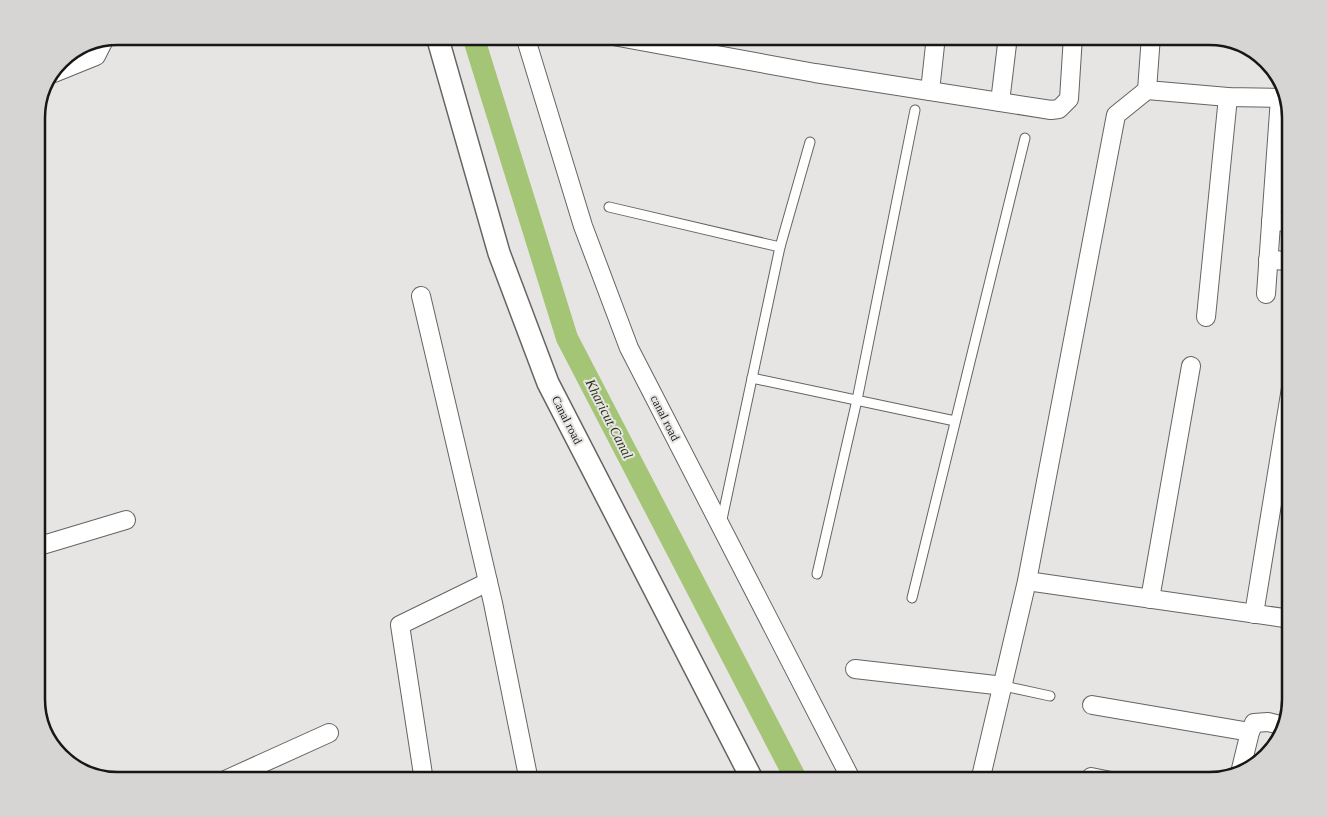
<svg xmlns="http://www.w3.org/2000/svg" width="1327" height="817" viewBox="0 0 1327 817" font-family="Georgia,serif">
  <rect width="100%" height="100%" fill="#e7e5e3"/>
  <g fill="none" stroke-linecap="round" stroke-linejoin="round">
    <polyline stroke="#a4c576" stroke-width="22" points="473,36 567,338 797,781"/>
    <defs>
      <g id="service">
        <polyline points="609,207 780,247"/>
        <polyline points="752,378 955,421"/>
        <polyline points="721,524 780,247 810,142"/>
        <polyline points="817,574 857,400 915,110"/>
        <polyline points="912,598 1025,138"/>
        <polyline points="1004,686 1050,696"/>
      </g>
      <g id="minor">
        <polyline points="525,36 583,226 629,348 852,781"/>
        <polyline points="613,36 815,73 1051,110 1059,109 1069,99 1073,36"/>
        <polyline points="1151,36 1147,90 1228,97 1286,98"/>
        <polyline points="54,73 96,56 103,42"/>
        <polyline points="930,91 936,36"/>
        <polyline points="1000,102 1008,36"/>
        <polyline points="1271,221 1291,222"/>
        <polyline points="1268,260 1291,261"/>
        <polyline points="1266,294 1280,98"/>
        <polyline points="421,296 493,603 529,781"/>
        <polyline points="1206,317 1228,97"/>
        <polyline points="36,547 126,520"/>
        <polyline points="1027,581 1291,619"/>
        <polyline points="1150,599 1191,366"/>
        <polyline points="1254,614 1291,388"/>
        <polyline points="855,669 1004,686"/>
        <polyline points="1092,705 1250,732"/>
        <polyline points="1240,773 1250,732 1254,723 1268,722 1284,726"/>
        <polyline points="1091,777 1111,781"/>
        <polyline points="223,781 329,733"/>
        <polyline points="424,781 400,625 488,582"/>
        <polyline points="980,781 1027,581 1116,115 1147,90"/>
      </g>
      <polyline id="tertiary" points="437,36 499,253 548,383 753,781"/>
    </defs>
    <use href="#service" stroke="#656461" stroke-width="11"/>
    <use href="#minor" stroke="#656461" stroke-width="20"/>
    <use href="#tertiary" stroke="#656461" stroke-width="24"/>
    <use href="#service" stroke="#fff" stroke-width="9"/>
    <use href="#minor" stroke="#fff" stroke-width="18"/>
    <use href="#tertiary" stroke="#fff" stroke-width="21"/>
  </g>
  <g text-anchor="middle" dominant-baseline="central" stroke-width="4" stroke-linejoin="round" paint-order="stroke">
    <g font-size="12" fill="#171716" stroke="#e7e5e3">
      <text transform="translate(665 418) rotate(63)">canal road</text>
      <text transform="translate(567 420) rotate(63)">Canal road</text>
    </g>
    <g font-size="14" font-style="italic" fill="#263312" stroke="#e7e5e3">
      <text transform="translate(609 419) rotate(63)">Kharicut Canal</text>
    </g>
  </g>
  <path d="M0 0H1327V817H0ZM118 45H1209A73 73 0 0 1 1282 118V699A73 73 0 0 1 1209 772H118A73 73 0 0 1 45 699V118A73 73 0 0 1 118 45Z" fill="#d6d5d3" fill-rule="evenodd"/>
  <path fill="none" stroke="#171716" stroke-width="2.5" d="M118 45H1209A73 73 0 0 1 1282 118V699A73 73 0 0 1 1209 772H118A73 73 0 0 1 45 699V118A73 73 0 0 1 118 45Z"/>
</svg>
